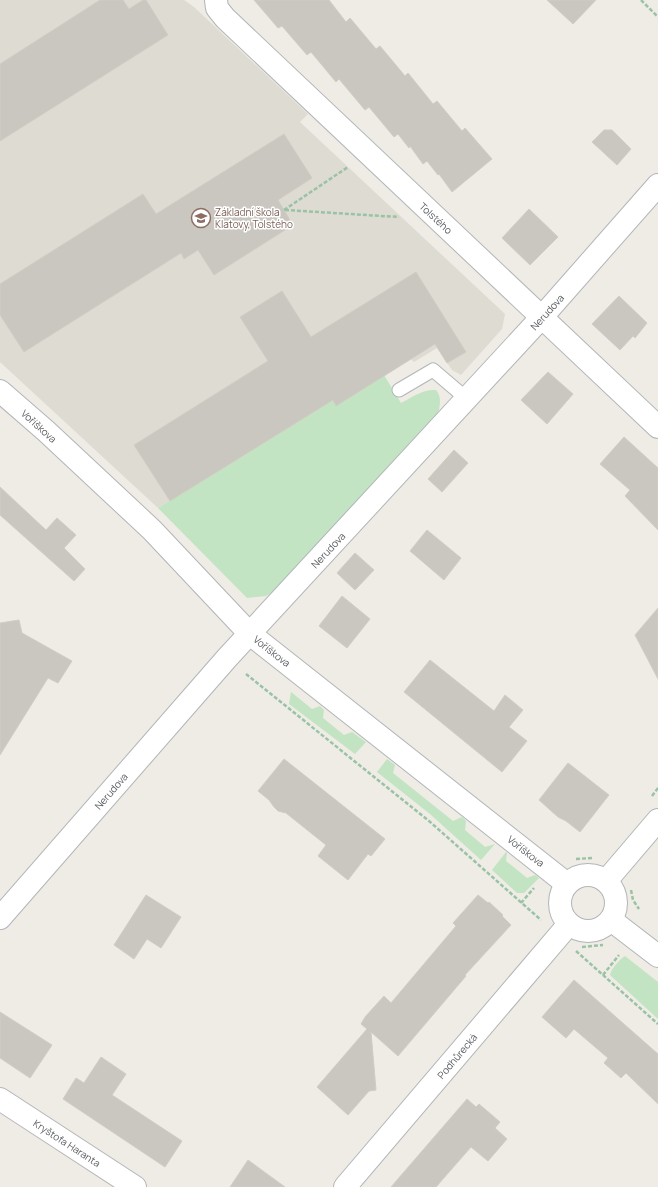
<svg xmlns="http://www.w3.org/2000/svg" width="658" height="1187" viewBox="0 0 658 1187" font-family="Manrope,sans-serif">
  <rect width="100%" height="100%" fill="#eeece4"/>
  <polygon fill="#dedbd2" points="0,0 184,0 194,7 308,114 300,122 505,314 502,329 461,375 452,370 437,348 414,362 411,359 336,406 331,398 328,403 158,508 0,362"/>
  <g fill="#c2e4c2">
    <path d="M384 375 401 403C412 397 423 389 436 390 442 397 440 405 438 414L285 584 266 596 247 598 158 508 327 403 331 398 336 405Z"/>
    <polygon points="291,692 312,709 320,706 324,710 323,718 344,735 352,732 366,742 355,754 289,704"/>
    <polygon points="387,759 395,765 393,773 453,821 462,817 466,821 465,830 485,847 495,844 481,860 430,814 377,772"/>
    <polygon points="506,852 507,853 506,861 527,878 535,875 539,878 524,893 517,893 492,870"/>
    <path d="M625 956 658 982V1019L610 975C611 969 619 960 625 956Z"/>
  </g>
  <g fill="#cac7c1" stroke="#d2cdc3">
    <polygon points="100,0 123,0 129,9 143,0 146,0 168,35 0,141 0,64"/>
    <polygon points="254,0 329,0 346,22 350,18 376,49 380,46 405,76 408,73 433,104 437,101 462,131 465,128 492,159 452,192 439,174 438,175 427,161 423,164 410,146 409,148 398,134 394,137 369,107 365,110 339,79 336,82 311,52 307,55 282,26 278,28"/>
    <polygon points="547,0 596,0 573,24"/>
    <polygon points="604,130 612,130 631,149 617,165 592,142"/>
    <polygon points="284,134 312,178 278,200 293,225 214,275 198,250 184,259 181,253 24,352 0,315 0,284 143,194 156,214"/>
    <polygon points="529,209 558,237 530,265 502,238"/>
    <polygon points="416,272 466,352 447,363 435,344 336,406 333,400 170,501 134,445 268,361 240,317 282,291 311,337"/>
    <polygon points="619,296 647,323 635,338 633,336 620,350 592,324"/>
    <polygon points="548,372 573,394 547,424 521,400"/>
    <polygon points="624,437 658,468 658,530 625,496 630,490 600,464"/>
    <polygon points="454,450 468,463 442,492 428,479"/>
    <polygon points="0,487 46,530 57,518 76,535 64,548 85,569 74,581 0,515"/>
    <polygon points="427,530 461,558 444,580 410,551"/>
    <polygon points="355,553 374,570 355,590 337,573"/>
    <polygon points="342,596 370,619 347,648 319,626"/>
    <polygon points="658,608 658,679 635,635"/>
    <polygon points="19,620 22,633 72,661 58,683 48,678 0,755 0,623"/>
    <polygon points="430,660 494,711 505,695 523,710 509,727 527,741 502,772 404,692"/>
    <polygon points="284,759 385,839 371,856 368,854 348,880 318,856 326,845 286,813 278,811 274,807 269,800 258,791"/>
    <polygon points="568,763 609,795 580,832 566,821 558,817 539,800"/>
    <polygon points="146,895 181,917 161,948 147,939 134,959 114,945"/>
    <polygon points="478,895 488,903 489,902 503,915 502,916 511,925 465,975 466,976 398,1056 371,1032 376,1090 369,1091 348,1115 317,1087 367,1029 361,1024 365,1017 384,996 391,1003 456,926 453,923"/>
    <polygon points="574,980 658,1054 658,1104 626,1073 621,1078 604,1063 608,1058 574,1029 566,1038 542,1017"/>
    <polygon points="0,1012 52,1045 30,1078 0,1058"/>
    <polygon points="101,1057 126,1074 112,1095 182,1141 165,1167 63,1099 76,1078 84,1083"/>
    <polygon points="467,1099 476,1107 479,1104 500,1122 495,1128 507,1139 488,1161 471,1147 436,1187 391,1187"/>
    <polygon points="248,1160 285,1187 230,1187"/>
  </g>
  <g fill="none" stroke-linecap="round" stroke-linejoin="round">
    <defs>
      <polyline id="service" points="399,390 433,370 467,399"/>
      <g id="minor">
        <polyline points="216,0 217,8 225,18 658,427"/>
        <polyline points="0,391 46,431 152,530 250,634 567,884"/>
        <circle cx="588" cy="903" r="28"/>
        <polyline points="606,881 658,820"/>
        <polyline points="0,918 227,658 541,318 658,185"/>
        <polyline points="611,920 658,956"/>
        <polyline points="0,1099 135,1187"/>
        <polyline points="345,1187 569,924"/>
      </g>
    </defs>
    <use href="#service" stroke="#b2b5b9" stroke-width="15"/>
    <use href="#minor" stroke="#b2b5b9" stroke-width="24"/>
    <g stroke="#9ac2a6" stroke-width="2.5" stroke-dasharray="4 2" stroke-linecap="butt">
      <polyline points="641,0 658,17"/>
      <polyline points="284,210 348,167"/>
      <polyline points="285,210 399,217"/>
      <polyline points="246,674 429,821 541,920"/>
      <polyline points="652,796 658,788"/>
      <polyline points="576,859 592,858"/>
      <polyline points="631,890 633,900 639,909"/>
      <polyline points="521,903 534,888"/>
      <polyline points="582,947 603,945"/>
      <polyline points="576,951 658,1024"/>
      <polyline points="603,975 619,955"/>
    </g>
    <use href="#service" stroke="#fff" stroke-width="13"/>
    <use href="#minor" stroke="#fff" stroke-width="22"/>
  </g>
  <defs>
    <symbol id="school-ring" viewBox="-11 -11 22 22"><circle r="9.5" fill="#fff" stroke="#8d6e63" stroke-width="1.5"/><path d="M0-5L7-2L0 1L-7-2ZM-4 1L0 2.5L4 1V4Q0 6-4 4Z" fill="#8d6e63"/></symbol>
  </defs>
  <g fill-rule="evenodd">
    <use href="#school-ring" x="190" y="207" width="22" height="22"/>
  </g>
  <g text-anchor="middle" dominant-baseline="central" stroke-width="3" stroke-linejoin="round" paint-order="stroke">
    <g font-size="10" fill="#785e54" stroke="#fff" text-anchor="start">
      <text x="215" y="212">Základní škola<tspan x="215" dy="12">Klatovy, Tolstého</tspan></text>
    </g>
    <g font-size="10" fill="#5c6064" stroke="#fff">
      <text transform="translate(436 218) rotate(43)">Tolstého</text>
      <text transform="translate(547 312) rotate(-48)">Nerudova</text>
      <text transform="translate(39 426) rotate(42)">Voříškova</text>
      <text transform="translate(328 550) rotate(-47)">Nerudova</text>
      <text transform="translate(272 651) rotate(38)">Voříškova</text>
      <text transform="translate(111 791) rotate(-49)">Nerudova</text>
      <text transform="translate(526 851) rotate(38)">Voříškova</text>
      <text transform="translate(457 1056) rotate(-50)">Podhůrecká</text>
      <text transform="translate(67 1143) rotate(33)">Kryštofa Haranta</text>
    </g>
  </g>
</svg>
